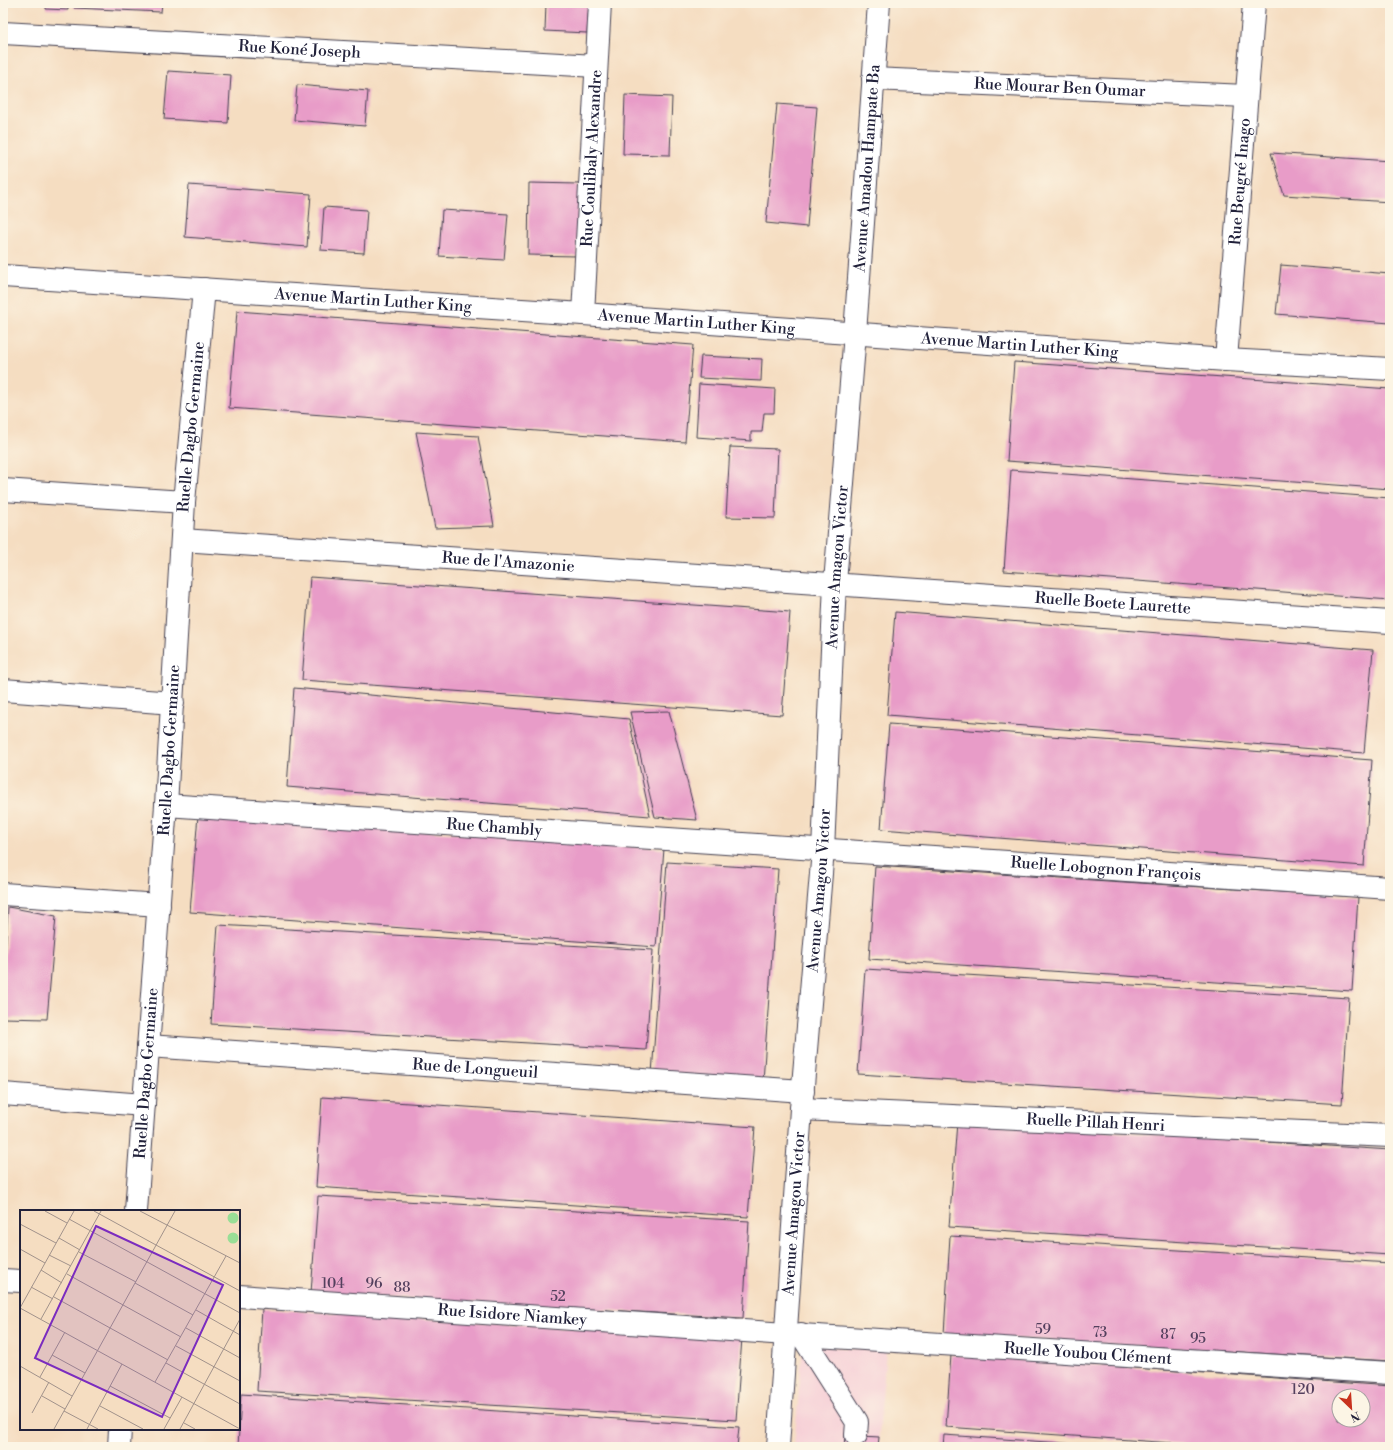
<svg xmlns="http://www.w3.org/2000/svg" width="1393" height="1450" viewBox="0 0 1393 1450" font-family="'Libre Bodoni',serif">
  <rect width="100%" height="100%" fill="#fcf5e5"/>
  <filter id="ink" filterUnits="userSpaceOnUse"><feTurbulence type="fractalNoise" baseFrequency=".025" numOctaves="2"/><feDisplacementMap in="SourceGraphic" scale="8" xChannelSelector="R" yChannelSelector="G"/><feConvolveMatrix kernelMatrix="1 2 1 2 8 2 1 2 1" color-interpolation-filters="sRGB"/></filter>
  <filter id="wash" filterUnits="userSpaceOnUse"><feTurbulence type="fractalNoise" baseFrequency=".012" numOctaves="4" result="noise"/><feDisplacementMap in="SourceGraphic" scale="16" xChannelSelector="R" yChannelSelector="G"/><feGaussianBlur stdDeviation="0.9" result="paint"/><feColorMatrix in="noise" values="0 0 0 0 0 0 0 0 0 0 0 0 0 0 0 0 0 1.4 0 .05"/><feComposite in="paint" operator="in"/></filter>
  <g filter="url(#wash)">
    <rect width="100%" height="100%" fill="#f5ddc1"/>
    <polygon fill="#f6cfd7" points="803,1345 886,1351 878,1447 794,1447"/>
    <g id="blocks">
      <g fill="#e89cc8" fill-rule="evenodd">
        <polygon points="46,3 68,3 68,10 46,9"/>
        <polygon points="74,3 162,3 161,12 74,8"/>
        <polygon points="546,3 589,3 587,33 545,31"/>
        <polygon points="168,71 231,75 228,123 164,119"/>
        <polygon points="297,85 368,91 365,126 294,120"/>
        <polygon points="625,95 672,97 670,155 623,154"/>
        <polygon points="777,104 817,107 807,227 766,223"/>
        <polygon points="1271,153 1390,161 1390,202 1284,195"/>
        <polygon points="529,183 579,184 577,256 528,255"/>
        <polygon points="189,185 311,194 307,247 185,237"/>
        <polygon points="324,207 367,210 364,253 321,250"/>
        <polygon points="442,210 508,214 504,260 439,256"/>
        <polygon points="1281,265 1390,274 1390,323 1276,314"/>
        <polygon points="237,311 693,345 685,442 229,408"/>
        <polygon points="701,356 762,359 761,381 699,378"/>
        <polygon points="1014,362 1390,389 1390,489 1007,461"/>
        <polygon points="699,384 775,389 774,413 764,413 762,432 751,432 751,441 696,437"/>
        <polygon points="416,432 478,436 494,526 435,528"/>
        <polygon points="730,447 778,449 775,518 726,517"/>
        <polygon points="1011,470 1390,498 1390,600 1004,571"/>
        <polygon points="310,577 790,612 782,715 302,680"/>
        <polygon points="895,612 1373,650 1364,753 887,715"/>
        <polygon points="294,688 629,719 650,816 287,787"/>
        <polygon points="669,711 697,820 655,817 630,712"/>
        <polygon points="889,724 1372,760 1364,866 881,829"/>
        <polygon points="198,815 664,849 656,947 190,912"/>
        <polygon points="667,862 778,869 763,1081 652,1074"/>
        <polygon points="875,866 1358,897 1352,991 869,959"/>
        <polygon points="8,907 56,916 47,1019 3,1018 3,991"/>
        <polygon points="218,925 653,950 646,1050 211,1024"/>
        <polygon points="865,969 1349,998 1342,1104 858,1074"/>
        <polygon points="322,1097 755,1127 748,1217 316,1187"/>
        <polygon points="957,1122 1390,1150 1390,1255 949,1227"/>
        <polygon points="318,1196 749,1221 743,1318 311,1293"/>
        <polygon points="950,1236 1390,1263 1390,1361 944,1334"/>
        <polygon points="262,1309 742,1338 736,1420 257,1391"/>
        <path d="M951 1355 1390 1386V1447H1229L946 1427ZM1339 1396H1363V1420H1339Z"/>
        <polygon points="241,1394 739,1427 737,1447 238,1447"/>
        <polygon points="845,1435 879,1437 878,1447 844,1447"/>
        <polygon points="944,1435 1106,1446 1106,1447 943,1447"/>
      </g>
    </g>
  </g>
  <g filter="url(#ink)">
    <use href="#blocks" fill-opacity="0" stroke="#423e4f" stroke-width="1"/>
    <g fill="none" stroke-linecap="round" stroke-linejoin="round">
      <defs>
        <g id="minor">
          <path id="s1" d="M3 33 596 66"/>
          <path id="s2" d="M873 79 1246 96"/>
          <path id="s3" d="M3 276 583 314 1226 360 1390 369"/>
          <path id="s4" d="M583 314 600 3"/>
          <path id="s5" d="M1226 360 1254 3"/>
          <polyline points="3,490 184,502"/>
          <path id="s6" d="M182 540 1390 622"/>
          <polyline points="3,690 173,703"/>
          <path id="s7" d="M166 805 1390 888"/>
          <polyline points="3,894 159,905"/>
          <path id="s8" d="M148 1046 803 1091"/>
          <polyline points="3,1094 144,1105"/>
          <path id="s9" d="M801 1109 1390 1136"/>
          <path id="s10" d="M136 1211 166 805 184 502 204 289"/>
          <polyline points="3,1280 21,1281"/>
          <path id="s11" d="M239 1296 786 1334 1390 1373"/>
          <polyline points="801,1334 857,1422 856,1435"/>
          <polyline points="119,1447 120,1429"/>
          <path id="s12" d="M778 1447 801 1109 823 850 835 583 855 333 879 3"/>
        </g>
      </defs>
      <use href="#minor" stroke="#423e4f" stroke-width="24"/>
      <use href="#minor" stroke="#fff" stroke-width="22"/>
    </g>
  </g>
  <g text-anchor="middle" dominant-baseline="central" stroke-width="4" stroke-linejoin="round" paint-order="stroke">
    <g font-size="14" fill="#54405e">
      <text x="333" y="1284">104</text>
      <text x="374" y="1284">96</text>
      <text x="402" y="1288">88</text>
      <text x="558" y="1297">52</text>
      <text x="1043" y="1330">59</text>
      <text x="1100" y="1333">73</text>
      <text x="1168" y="1335">87</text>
      <text x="1198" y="1339">95</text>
      <text x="1303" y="1390">120</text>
    </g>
    <g font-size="16" fill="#22223b" stroke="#fcf5e5">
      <text stroke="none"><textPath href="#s1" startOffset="297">Rue Koné Joseph</textPath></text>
      <text stroke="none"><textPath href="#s2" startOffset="187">Rue Mourar Ben Oumar</textPath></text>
      <text stroke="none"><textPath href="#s4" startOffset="156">Rue Coulibaly Alexandre</textPath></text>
      <text stroke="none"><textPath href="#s12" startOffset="1282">Avenue Amadou Hampate Ba</textPath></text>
      <text stroke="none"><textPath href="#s5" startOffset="179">Rue Beugré Inago</textPath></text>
      <text stroke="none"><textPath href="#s3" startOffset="371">Avenue Martin Luther King</textPath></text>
      <text stroke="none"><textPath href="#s3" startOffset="695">Avenue Martin Luther King</textPath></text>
      <text stroke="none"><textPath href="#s3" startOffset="1019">Avenue Martin Luther King</textPath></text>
      <text stroke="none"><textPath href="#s10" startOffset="786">Ruelle Dagbo Germaine</textPath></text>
      <text stroke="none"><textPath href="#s6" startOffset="327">Rue de l'Amazonie</textPath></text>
      <text stroke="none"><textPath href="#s12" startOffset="882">Avenue Amagou Victor</textPath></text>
      <text stroke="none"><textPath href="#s6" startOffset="933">Ruelle Boete Laurette</textPath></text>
      <text stroke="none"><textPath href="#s10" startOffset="462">Ruelle Dagbo Germaine</textPath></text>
      <text stroke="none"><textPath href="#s7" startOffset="329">Rue Chambly</textPath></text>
      <text stroke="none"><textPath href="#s7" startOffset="942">Ruelle Lobognon François</textPath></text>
      <text stroke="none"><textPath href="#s12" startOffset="558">Avenue Amagou Victor</textPath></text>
      <text stroke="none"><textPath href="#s8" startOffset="328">Rue de Longueuil</textPath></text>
      <text stroke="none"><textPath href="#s10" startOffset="138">Ruelle Dagbo Germaine</textPath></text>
      <text stroke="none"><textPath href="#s9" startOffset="295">Ruelle Pillah Henri</textPath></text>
      <text stroke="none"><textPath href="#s12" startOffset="234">Avenue Amagou Victor</textPath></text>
      <text stroke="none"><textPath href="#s11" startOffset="274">Rue Isidore Niamkey</textPath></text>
      <text stroke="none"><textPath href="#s11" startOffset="851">Ruelle Youbou Clément</textPath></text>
    </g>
  </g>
  <g transform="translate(20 1210)">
    <rect width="220" height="220" fill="#f5ddc1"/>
    <path d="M207.5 8a5.5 5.5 0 1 1 11 0a5.5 5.5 0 1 1-11 0ZM207.5 28a5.5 5.5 0 1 1 11 0a5.5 5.5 0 1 1-11 0Z" fill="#99de96"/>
    <path fill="none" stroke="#a1928b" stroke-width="1" d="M25 1 47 13M74 1 136 35M120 1 220 53M49 9 220 103M0 14 36 33M39 28 60 40M136 35 220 81M0 39 25 53M59 42 116 72M29 45 51 56M21 60 42 73M47 64 161 127M115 73 173 105M11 77 33 89M34 87 148 150M0 98 220 219M0 98 54 1M176 100 220 125M21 109 81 1M166 118 220 148M156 136 220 171M32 145 65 163M146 153 220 194M0 156 52 186M20 167 45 122M135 172 206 46M90 176 150 208M22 186 45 199M80 196 123 219M44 201 78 219M12 203 29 172M164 213 175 219M34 219 155 1M67 219 102 154M144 219 162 187M160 219 220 109"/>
    <path fill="#7b2cbf" fill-opacity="0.15" stroke="#7b2cbf" stroke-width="2" d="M76 16 203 75 142 207 15 148Z"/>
    <rect width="220" height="220" fill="none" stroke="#22223b" stroke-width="2"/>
  </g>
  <rect width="1393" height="1450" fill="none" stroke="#fcf5e5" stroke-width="16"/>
  <g transform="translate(1351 1408) rotate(155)"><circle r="19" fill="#fcf5e5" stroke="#a5a1a1"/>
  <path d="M0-3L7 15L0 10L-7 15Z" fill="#c8321e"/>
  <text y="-6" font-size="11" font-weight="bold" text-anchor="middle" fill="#22223b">N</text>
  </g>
</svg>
